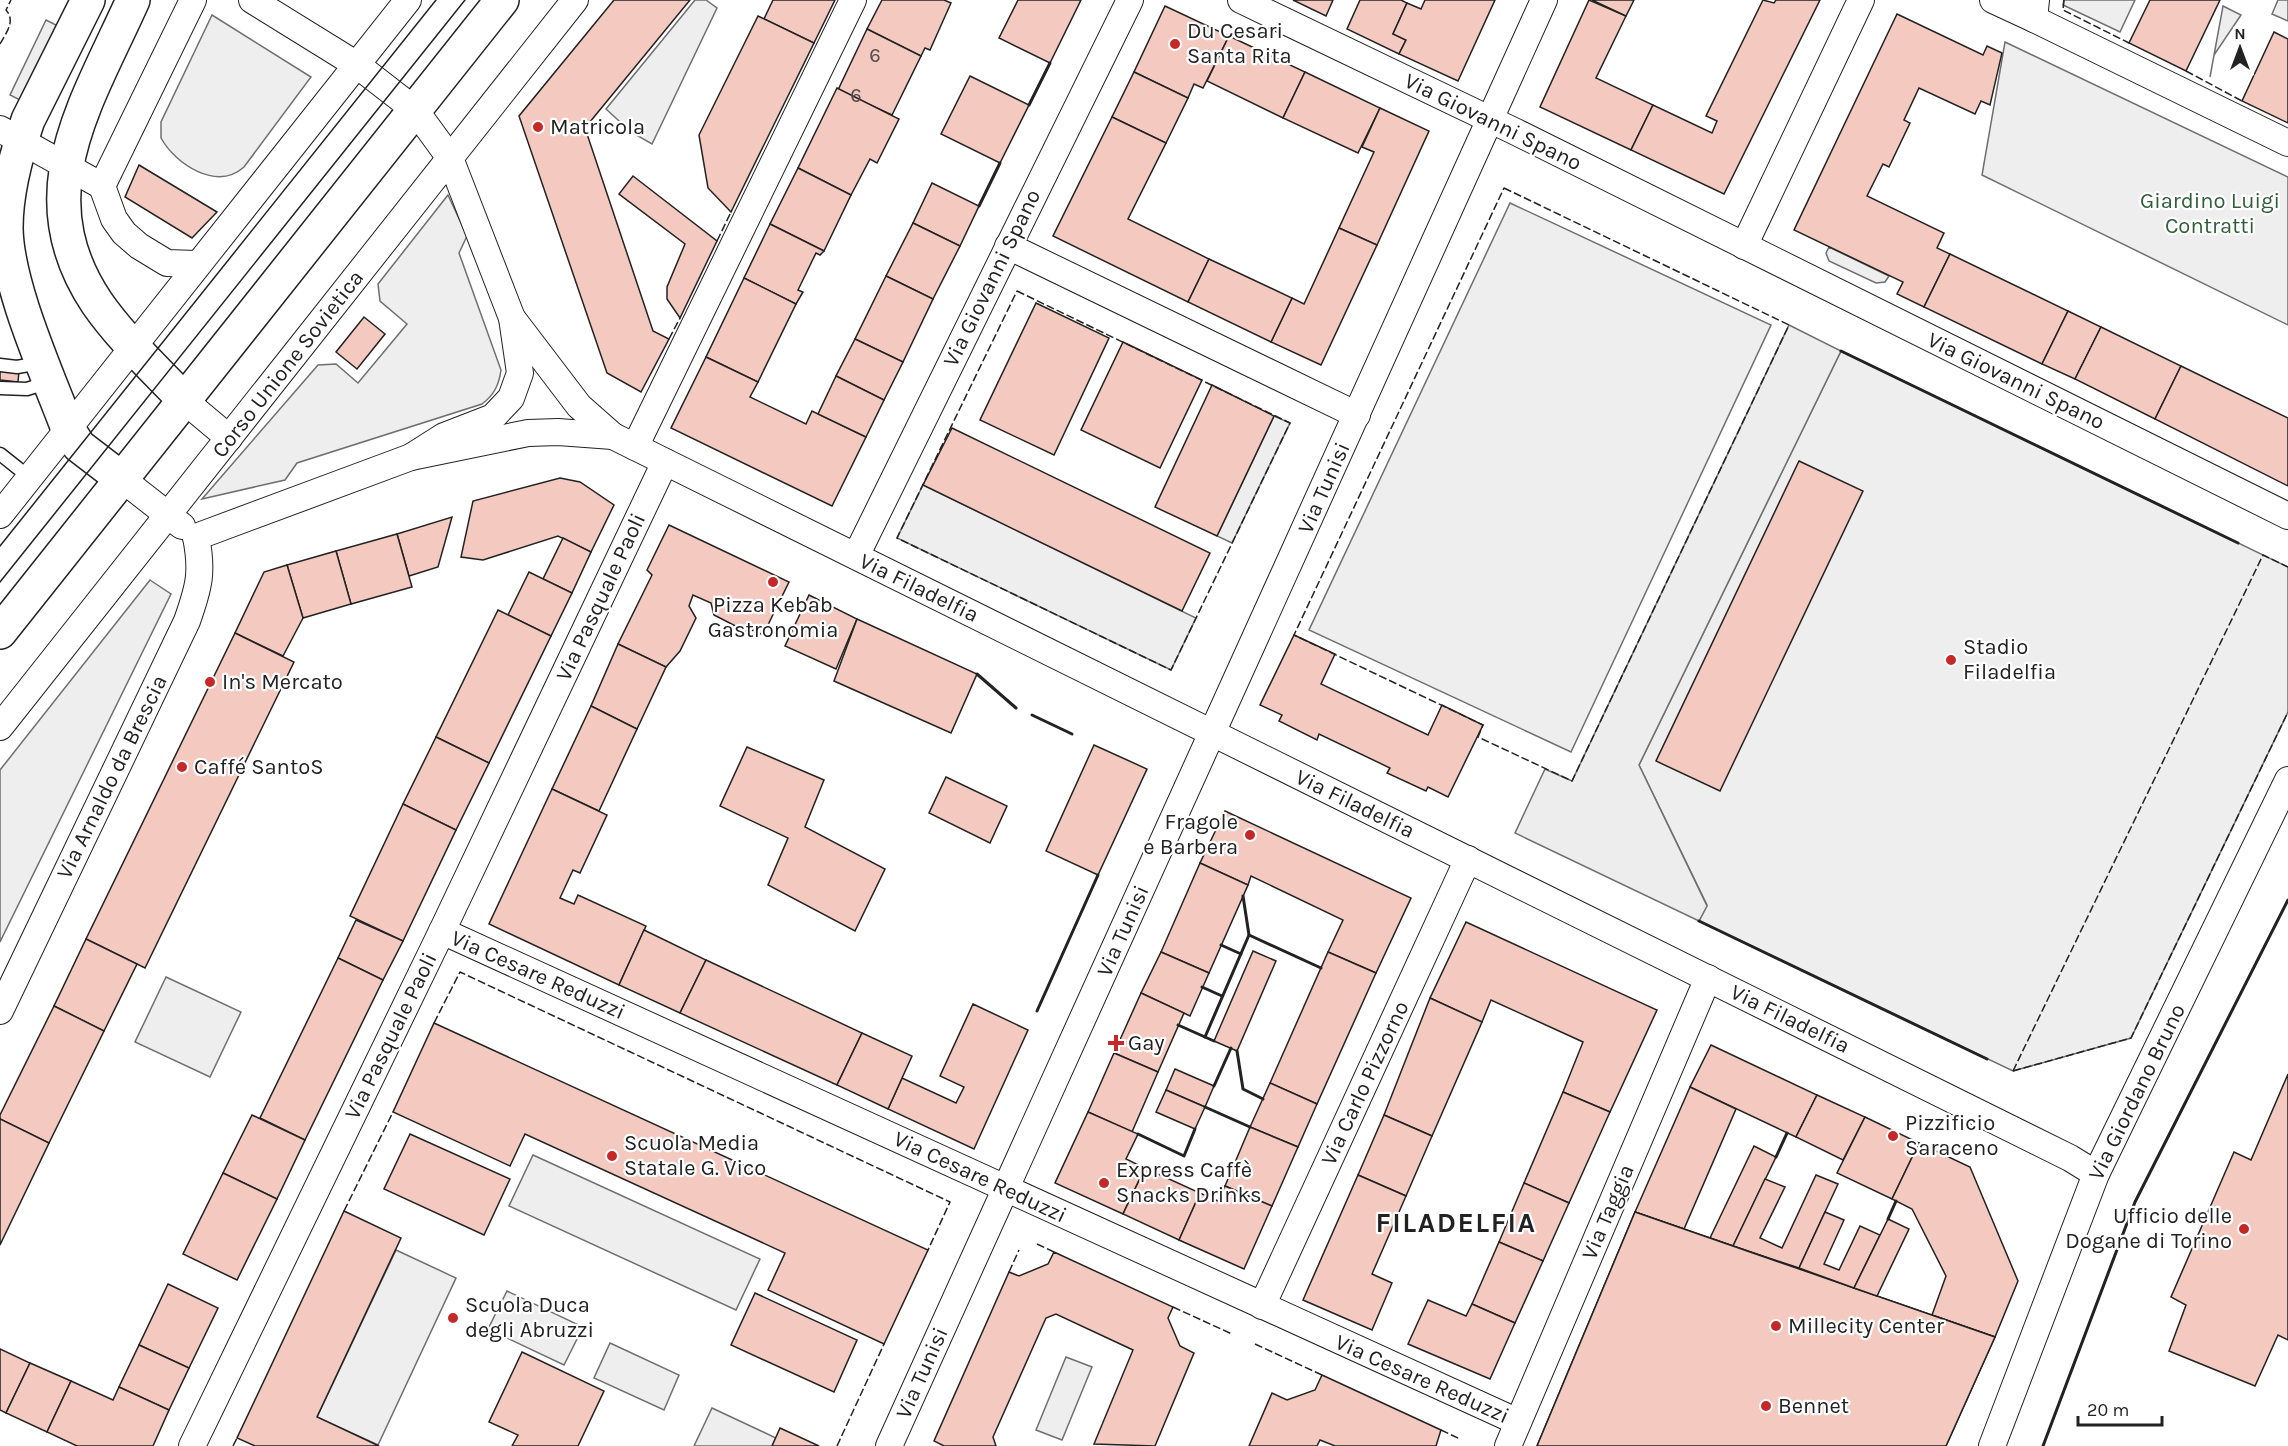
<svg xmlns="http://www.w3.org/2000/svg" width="2288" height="1446" viewBox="0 0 2288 1446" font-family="Karla,sans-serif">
  <rect width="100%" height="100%" fill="#fff"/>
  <g fill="#eee" stroke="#6f6f6f" stroke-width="1.5">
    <polygon points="695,0 706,0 717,8 652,144 631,132 606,109"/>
    <polygon points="2064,0 2135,0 2120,32 2063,5"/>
    <polygon points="2278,0 2288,0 2288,21 2272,14"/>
    <polygon points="2223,6 2241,15 2214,55 2210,77"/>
    <path d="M212 15 311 77 244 167C217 191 176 165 161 138V122Z"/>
    <polygon points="46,20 58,26 22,101 10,95"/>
    <polygon points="2005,42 2288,177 2288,325 1982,175"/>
    <path d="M448 195 467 236 459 253 501 370C499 385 494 395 482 404L297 463 285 480 202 499 318 365 336 364 358 383 407 324 380 301 378 284Z"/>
    <polygon points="1510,203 1771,325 1571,752 1309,630"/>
    <polygon points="1829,247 1889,276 1885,282 1876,283 1829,261 1826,253"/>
    <polygon points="1841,351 2288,567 2288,712 2131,1038 2013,1071 1699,921 1707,905 1639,765"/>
    <polygon points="1274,416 1290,423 1232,543 1217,536"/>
    <polygon points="923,485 1196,618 1171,670 897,538"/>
    <polygon points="150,580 171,594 0,942 0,770"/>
    <polygon points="166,977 241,1012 210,1077 135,1042"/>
    <polygon points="533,1155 760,1259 736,1310 509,1206"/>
    <polygon points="396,1250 456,1278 378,1445 317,1417"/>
    <polygon points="507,1291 583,1327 564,1365 488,1329"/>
    <polygon points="610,1343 679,1375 664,1410 594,1378"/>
    <polygon points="1066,1357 1092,1367 1062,1440 1036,1430"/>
    <polygon points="712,1408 776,1438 772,1446 694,1446"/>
  </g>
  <polygon fill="#ededed" stroke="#6f6f6f" stroke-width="1.5" points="1789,325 1841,351 1639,765 1707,906 1699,921 1515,833 1545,769 1572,781"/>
  <g fill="#f3c9c0" stroke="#222" stroke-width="1.5">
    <polygon points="614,0 690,0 585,128 653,331 669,339 641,392 607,373 519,116"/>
    <polygon points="773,0 835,0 814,43 764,19"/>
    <polygon points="882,0 944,0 951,3 930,50 925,48 921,56 867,29"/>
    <polygon points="1018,0 1081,0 1050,63 999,38"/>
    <polygon points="1293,0 1333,0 1326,16"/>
    <polygon points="1360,0 1401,0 1407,3 1393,34 1406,40 1399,54 1347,29"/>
    <polygon points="1425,0 1495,0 1458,81 1399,54 1406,40 1393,34 1407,3 1421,9"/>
    <polygon points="1589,0 1626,16 1596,78 1653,105 1631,150 1540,107"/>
    <polygon points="1592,0 1634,0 1626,16"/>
    <polygon points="1763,0 1774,3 1776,0 1820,0 1724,194 1631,150 1653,105 1712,133 1717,121 1706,116"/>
    <polygon points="2150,0 2220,0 2186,71 2129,43"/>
    <polygon points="1165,6 1229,36 1203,88 1194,84 1188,98 1134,72"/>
    <polygon points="1897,14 1983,55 1987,46 2002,53 1990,105 1981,101 1975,114 1919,88 1904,120 1910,123 1889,167 1883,164 1867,196 1944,233 1937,248 1950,254 1924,307 1897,294 1903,282 1794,230"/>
    <polygon points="758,16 814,43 731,212 708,188 699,135"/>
    <polygon points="867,29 921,56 892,115 838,90"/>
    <polygon points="2274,32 2288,39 2288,123 2242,101"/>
    <polygon points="1229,36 1305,72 1283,118 1207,81"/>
    <polygon points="1134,72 1188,98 1166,143 1112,117"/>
    <polygon points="1305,72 1380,108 1358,153 1283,118"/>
    <polygon points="970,76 1029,105 1000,163 941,134"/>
    <polygon points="837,88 899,119 877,163 870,159 851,195 798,168"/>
    <polygon points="1380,108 1429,131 1377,245 1339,228 1374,152 1362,147"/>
    <polygon points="1112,117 1166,143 1128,219 1209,259 1188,302 1053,236"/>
    <polygon points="139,165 217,212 192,238 125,197"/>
    <polygon points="798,168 851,195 824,251 770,224"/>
    <polygon points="633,176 717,241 680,318 667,299 667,287 685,244 619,194"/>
    <polygon points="932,183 979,206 960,246 913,223"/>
    <polygon points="913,223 960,246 933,299 886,276"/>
    <polygon points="770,224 824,251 820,255 816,253 798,290 803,292 796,304 744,278"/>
    <polygon points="1339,228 1377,245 1321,365 1271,342 1292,298 1304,304"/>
    <polygon points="1950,254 2068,311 2042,364 1924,307"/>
    <polygon points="1209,259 1292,298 1271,342 1188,302"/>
    <polygon points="886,276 933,299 903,362 855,339"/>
    <polygon points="744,278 796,304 758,382 706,357"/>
    <polygon points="1036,303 1109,338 1054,455 980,420"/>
    <polygon points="2068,311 2101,327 2075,379 2042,364"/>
    <polygon points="364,317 385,334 357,369 336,352"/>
    <polygon points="2101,327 2181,366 2155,419 2075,379"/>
    <polygon points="855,339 903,362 884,400 836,376"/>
    <polygon points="1123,342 1202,380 1160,468 1081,430"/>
    <polygon points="706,357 758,382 750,397 806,424 812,411 866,437 832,506 671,428"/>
    <polygon points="2181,366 2288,418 2288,486 2155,419"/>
    <polygon points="0,369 19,371 18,382 0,380"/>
    <polygon points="836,376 884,400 866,437 818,414"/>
    <polygon points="1212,385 1274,416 1217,536 1155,507"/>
    <polygon points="952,428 1210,553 1182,611 923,485"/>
    <polygon points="1799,461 1863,491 1720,791 1656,761"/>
    <polygon points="560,478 580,482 614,505 591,552 558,536 483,560 461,557 473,501"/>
    <polygon points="452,517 438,567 409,576 397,534"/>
    <polygon points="669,525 789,582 763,635 753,630 749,633 714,615 711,603 693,595 689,606 696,618 680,651 666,667 618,644 652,575 647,570"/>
    <polygon points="397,534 412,587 351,604 336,551"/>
    <polygon points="563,538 591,552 572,593 543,579"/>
    <polygon points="336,551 351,604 303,618 287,565"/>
    <polygon points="287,565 303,618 283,656 235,633 264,572"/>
    <polygon points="529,572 572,593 551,636 508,615"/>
    <polygon points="809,595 857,619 836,669 785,646"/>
    <polygon points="498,610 551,636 489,763 436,737"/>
    <polygon points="857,619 977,674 951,733 834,681"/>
    <polygon points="235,633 294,662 145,968 86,939"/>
    <polygon points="1294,635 1335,654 1321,684 1428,735 1442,705 1483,725 1448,797 1428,787 1426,791 1387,773 1390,768 1319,734 1317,740 1279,721 1282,715 1260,705"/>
    <polygon points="618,644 666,667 637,729 591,706"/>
    <polygon points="591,706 637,729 599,811 552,789"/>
    <polygon points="436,737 489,763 456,830 403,804"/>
    <polygon points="1094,745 1147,769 1098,875 1046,851"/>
    <polygon points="747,747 824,780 805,827 885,869 855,931 768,885 788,838 720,806"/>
    <polygon points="946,777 1007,806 990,843 929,813"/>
    <polygon points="552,789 607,815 580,873 573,870 560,898 574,904 578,895 646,926 619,985 489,924"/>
    <polygon points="403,804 456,830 403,941 350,916"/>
    <polygon points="1225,811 1411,898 1376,973 1328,952 1343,920 1251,876 1248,885 1200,863"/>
    <polygon points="1200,863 1248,885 1209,973 1161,952"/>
    <polygon points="356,920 403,941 383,980 338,958"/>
    <polygon points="1466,922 1657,1010 1610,1112 1563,1092 1583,1042 1491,1000 1482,1022 1430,998"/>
    <polygon points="644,930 706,960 680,1013 619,985"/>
    <polygon points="86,939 137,964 104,1031 54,1006"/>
    <polygon points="1253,951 1276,961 1237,1051 1214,1041"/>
    <polygon points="1161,952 1209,973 1190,1016 1141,993"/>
    <polygon points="1328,952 1376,973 1317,1104 1270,1083"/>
    <polygon points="338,958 383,980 305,1140 260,1118"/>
    <polygon points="706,960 862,1033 837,1085 680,1013"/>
    <polygon points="1141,993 1184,1013 1158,1072 1114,1053"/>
    <polygon points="1430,998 1482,1022 1432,1136 1384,1115"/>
    <polygon points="973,1004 1028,1030 974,1149 888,1109 902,1078 956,1103 964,1087 940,1076"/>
    <polygon points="54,1006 104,1031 49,1143 0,1119 0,1115"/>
    <polygon points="434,1023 928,1250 884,1344 768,1290 785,1253 525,1134 510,1166 393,1112"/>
    <polygon points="862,1033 912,1056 888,1109 837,1085"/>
    <polygon points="1711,1045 1817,1095 1796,1137 1690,1087"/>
    <polygon points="1114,1053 1158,1072 1132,1132 1088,1112"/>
    <polygon points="1175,1069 1214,1086 1205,1107 1166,1090"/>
    <polygon points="2288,1074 2288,1340 2278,1335 2255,1386 2169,1351 2186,1305 2171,1297 2234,1152 2251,1160"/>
    <polygon points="1270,1083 1317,1104 1298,1147 1250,1127"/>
    <polygon points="1690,1087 1736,1109 1684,1229 1635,1212"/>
    <polygon points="1166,1090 1205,1107 1195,1129 1156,1112"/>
    <polygon points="1563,1092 1610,1112 1569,1203 1524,1183"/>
    <polygon points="1817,1095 1865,1117 1843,1160 1796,1137"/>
    <polygon points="1088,1112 1138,1134 1126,1159 1145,1168 1123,1214 1055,1183"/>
    <polygon points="252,1115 305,1140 277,1199 223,1173"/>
    <polygon points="1384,1115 1432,1136 1406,1196 1358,1175"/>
    <polygon points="1865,1117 1919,1143 1892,1199 1837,1173"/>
    <polygon points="0,1119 49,1143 0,1245"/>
    <polygon points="1250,1127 1298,1147 1272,1206 1225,1186"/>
    <polygon points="410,1134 510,1179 484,1235 384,1189"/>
    <polygon points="1919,1143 1970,1167 2018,1281 1995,1337 1932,1315 1946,1276 1912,1209 1892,1199"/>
    <polygon points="1754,1146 1776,1157 1733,1246 1710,1238"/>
    <polygon points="1145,1168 1200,1193 1179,1240 1123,1214"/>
    <polygon points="223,1173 277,1199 237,1280 183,1254"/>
    <polygon points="1358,1175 1406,1196 1372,1274 1392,1283 1372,1330 1303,1300"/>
    <polygon points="1816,1175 1838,1184 1799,1268 1733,1246 1765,1179 1785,1187 1760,1238 1782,1248"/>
    <polygon points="1524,1183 1569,1203 1543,1261 1499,1242"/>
    <polygon points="1225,1186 1272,1206 1244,1269 1179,1240 1200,1193 1218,1201"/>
    <polygon points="344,1211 401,1238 317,1417 379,1446 255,1446 237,1438"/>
    <polygon points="1635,1212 1995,1337 1946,1446 1928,1446 1929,1444 1648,1323 1595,1446 1537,1446"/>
    <polygon points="1635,1212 1995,1337 1946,1446 1537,1446"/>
    <polygon points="1825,1212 1844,1220 1824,1264 1839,1270 1860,1226 1880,1235 1854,1288 1799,1268"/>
    <polygon points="1888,1219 1909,1229 1877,1296 1854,1288"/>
    <polygon points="1499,1242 1543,1261 1515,1323 1472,1304"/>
    <polygon points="1054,1252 1173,1307 1168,1318 1180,1346 1194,1353 1155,1446 1094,1444 1133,1350 1056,1314 1046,1318 993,1437 996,1446 944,1446 934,1441 1009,1272 1019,1276 1048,1264"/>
    <polygon points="168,1284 218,1308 189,1368 139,1345"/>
    <polygon points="755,1293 857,1340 834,1392 731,1345"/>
    <polygon points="1428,1300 1466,1316 1472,1304 1515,1323 1490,1379 1408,1344"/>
    <polygon points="139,1345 189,1368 169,1410 119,1387"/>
    <polygon points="0,1349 30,1363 6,1413 0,1410"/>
    <polygon points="522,1352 604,1391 578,1446 512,1446 518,1435 489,1422"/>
    <polygon points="30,1363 71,1381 47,1432 6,1413"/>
    <polygon points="1322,1375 1441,1430 1436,1446 1335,1446 1320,1440 1317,1446 1249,1446 1272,1393 1287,1400 1315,1390"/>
    <polygon points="71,1381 113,1400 119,1387 169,1410 153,1446 77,1446 47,1432"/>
    <polygon points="780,1428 819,1446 772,1446"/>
  </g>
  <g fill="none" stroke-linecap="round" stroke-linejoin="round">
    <defs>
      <g id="lane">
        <polyline points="0,365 17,367 40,363"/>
        <polyline points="0,388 27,389 49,382"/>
        <polyline points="0,454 29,477"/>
      </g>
      <g id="street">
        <polyline points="252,0 357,65 415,110 450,158 512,318 520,373 511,398 493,417 444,436 411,457"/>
        <polyline points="1241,0 1514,131 2288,516"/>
        <polyline points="1993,0 2034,19"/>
        <polyline points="2036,0 2034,19 2288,143"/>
        <polyline points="0,129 102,186"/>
        <polyline points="102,186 193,0"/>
        <polyline points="102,186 114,219 124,233 139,246 167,263 196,264"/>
        <polyline points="1008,246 1357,415"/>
        <polyline points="1744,246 1861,0"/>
        <polyline points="512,318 579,406 613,436 2070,1158 2096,1174"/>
        <polyline points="186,402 229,438"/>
        <polyline points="635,447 853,0"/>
        <polyline points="122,479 182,526"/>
        <polyline points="0,515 408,0"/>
        <polyline points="196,537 411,457 528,433 558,432 613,436"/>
        <polyline points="856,556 1130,0"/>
        <polyline points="0,727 575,0"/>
        <polyline points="442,931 1518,1422"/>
        <path d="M0 1011 187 621C199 587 203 572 196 537"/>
        <polyline points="1262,1306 1468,859"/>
        <polyline points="192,1446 442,931 665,462"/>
        <polyline points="889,1446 1544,0"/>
        <polyline points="1508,1446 1708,978"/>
        <polyline points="1992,1446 2096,1174 2288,780"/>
      </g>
      <g id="secondary">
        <path d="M88 0 28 120C17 152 6 193 6 228 7 286 47 373 68 429L79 446 122 479"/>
        <path d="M133 0C87 103 24 194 97 303 122 339 156 370 186 402"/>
        <polyline points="0,632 502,0"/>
      </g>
    </defs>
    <use href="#lane" stroke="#222" stroke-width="15"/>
    <use href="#street" stroke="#222" stroke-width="28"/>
    <use href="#secondary" stroke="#222" stroke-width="36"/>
    <use href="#lane" stroke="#fff" stroke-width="12"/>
    <use href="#street" stroke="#fff" stroke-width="26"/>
    <use href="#secondary" stroke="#fff" stroke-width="33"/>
    <g stroke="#222" stroke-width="1.5">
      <polyline points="0,546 436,0"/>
      <polyline points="0,582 465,0"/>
    </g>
    <g stroke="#222" stroke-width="1.5" stroke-dasharray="8 3" stroke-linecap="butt">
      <polyline points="2064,0 2063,10 2129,43"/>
      <path d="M0 44C6 33 16 21 6 10L11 0"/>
      <polyline points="2186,71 2242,101"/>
      <polygon points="1504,188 1789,325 1572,781 1478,737 1483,725 1294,635"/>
      <polyline points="717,241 731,212"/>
      <polygon points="1017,291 1290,423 1171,670 897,538"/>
      <polyline points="669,339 680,318"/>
      <polyline points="434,1023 460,972 950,1202 928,1250"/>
      <polyline points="2013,1071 2263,555 2288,567"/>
      <polyline points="2013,1071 2131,1038 2288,712"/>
      <polyline points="344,1211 393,1112"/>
      <polyline points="1037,1244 1054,1252"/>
      <polyline points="1009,1272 1019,1250"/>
      <polyline points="1173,1307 1232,1334"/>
      <polyline points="1255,1344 1322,1375"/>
      <polyline points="1441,1430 1460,1439"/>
      <polyline points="233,1446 237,1438"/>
      <polyline points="837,1446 884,1344"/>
    </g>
    <g stroke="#222" stroke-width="3">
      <polyline points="1029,105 1050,63"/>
      <polyline points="979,206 1000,163"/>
      <polyline points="1841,351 2238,543"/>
      <polyline points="977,674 1016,708"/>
      <polyline points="1032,715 1072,734"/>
      <polyline points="1243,896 1249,935"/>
      <polyline points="1699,921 1987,1059"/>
      <polyline points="1221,945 1241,954"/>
      <polyline points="1202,987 1222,996"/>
      <polyline points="1037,1011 1098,875"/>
      <polyline points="1178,1025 1214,1041"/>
      <polyline points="1205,1037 1249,935 1321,968"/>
      <polyline points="1237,1051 1243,1089 1263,1099"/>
      <polyline points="1214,1086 1231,1048"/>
      <polyline points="1205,1107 1250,1127"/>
      <polyline points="1138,1134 1184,1156 1195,1129"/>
      <polyline points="1776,1157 1787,1133"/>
      <polyline points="1888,1219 1896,1201"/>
      <polyline points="2043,1446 2135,1202 2288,900"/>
    </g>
  </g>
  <g fill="#c62828" stroke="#fff" stroke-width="2">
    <circle cx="1175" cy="44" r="6"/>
    <circle cx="538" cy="127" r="6"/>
    <circle cx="773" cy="582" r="6"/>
    <circle cx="1951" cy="660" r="6"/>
    <circle cx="210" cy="682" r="6"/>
    <circle cx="182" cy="767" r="6"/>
    <circle cx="1250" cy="835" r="6"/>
    <path d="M1113 1034h6v6h6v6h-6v6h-6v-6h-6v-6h6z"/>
    <circle cx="1893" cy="1136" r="6"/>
    <circle cx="612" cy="1156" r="6"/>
    <circle cx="1104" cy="1183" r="6"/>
    <circle cx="2244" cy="1229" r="6"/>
    <circle cx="453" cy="1318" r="6"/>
    <circle cx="1776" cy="1326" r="6"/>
    <circle cx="1766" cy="1406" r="6"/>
  </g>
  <g text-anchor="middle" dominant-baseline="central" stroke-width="4.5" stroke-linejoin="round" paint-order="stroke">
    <g font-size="20" fill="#564c4a">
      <text x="875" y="55">6</text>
      <text x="856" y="95">6</text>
    </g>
    <g font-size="22" fill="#222" stroke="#fff" text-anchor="start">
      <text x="1187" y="31">Du Cesari<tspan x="1187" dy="25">Santa Rita</tspan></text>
      <text x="550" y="127">Matricola</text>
      <text x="773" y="605" text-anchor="middle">Pizza Kebab<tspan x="773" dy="25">Gastronomia</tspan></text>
      <text x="1963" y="647">Stadio<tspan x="1963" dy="25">Filadelfia</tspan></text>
      <text x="222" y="682">In's Mercato</text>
      <text x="194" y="767">Caffé SantoS</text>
      <text x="1238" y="822" text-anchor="end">Fragole<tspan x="1238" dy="25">e Barbera</tspan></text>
      <text x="1128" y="1043">Gay</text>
      <text x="1905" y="1123">Pizzificio<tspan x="1905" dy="25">Saraceno</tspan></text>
      <text x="624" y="1143">Scuola Media<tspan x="624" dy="25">Statale G. Vico</tspan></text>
      <text x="1116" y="1170">Express Caffè<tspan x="1116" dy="25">Snacks Drinks</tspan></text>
      <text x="2232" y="1216" text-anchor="end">Ufficio delle<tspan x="2232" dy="25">Dogane di Torino</tspan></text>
      <text x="465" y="1305">Scuola Duca<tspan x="465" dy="25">degli Abruzzi</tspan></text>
      <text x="1788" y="1326">Millecity Center</text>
      <text x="1778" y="1406">Bennet</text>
    </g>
    <g font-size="22" fill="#222" stroke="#fff">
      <text transform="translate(1493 122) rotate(26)">Via Giovanni Spano</text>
      <text transform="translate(992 278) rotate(-64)">Via Giovanni Spano</text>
      <text transform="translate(288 364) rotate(-52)">Corso Unione Sovietica</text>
      <text transform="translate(2016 381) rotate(26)">Via Giovanni Spano</text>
      <text transform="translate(1324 488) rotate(-66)">Via Tunisi</text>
      <text transform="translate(919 588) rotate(26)">Via Filadelfia</text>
      <text transform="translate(601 597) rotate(-65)">Via Pasquale Paoli</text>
      <text transform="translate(112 777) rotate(-64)">Via Arnaldo da Brescia</text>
      <text transform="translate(1355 804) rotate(26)">Via Filadelfia</text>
      <text transform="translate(1123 931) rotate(-66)">Via Tunisi</text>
      <text transform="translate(538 975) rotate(24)">Via Cesare Reduzzi</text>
      <text transform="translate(1790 1019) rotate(26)">Via Filadelfia</text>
      <text transform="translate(391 1036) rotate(-64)">Via Pasquale Paoli</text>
      <text transform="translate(1365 1083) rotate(-65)">Via Carlo Pizzorno</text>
      <text transform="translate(2137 1092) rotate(-64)">Via Giordano Bruno</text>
      <text transform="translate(980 1177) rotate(25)">Via Cesare Reduzzi</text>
      <text transform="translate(1608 1212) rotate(-67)">Via Taggia</text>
      <text transform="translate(922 1373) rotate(-66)">Via Tunisi</text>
      <text transform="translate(1422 1379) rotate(24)">Via Cesare Reduzzi</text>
    </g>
    <g font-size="22" fill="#2f5e38" stroke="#fff">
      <text x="2210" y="201">Giardino Luigi<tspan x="2210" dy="25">Contratti</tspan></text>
    </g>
    <g font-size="28" font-weight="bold" letter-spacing="1.5" fill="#222" stroke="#fff">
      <text x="1456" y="1222">FILADELFIA</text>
    </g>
  </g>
  <g transform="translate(2240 48)" stroke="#ffffff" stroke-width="4.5" paint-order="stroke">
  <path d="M0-4.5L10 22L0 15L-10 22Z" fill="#222222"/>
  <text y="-9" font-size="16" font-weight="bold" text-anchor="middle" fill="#222222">N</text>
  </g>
  <path d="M2078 1416v9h84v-9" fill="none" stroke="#222222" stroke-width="3"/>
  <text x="2087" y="1416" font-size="18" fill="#222222" stroke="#ffffff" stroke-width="4.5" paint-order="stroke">20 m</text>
</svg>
